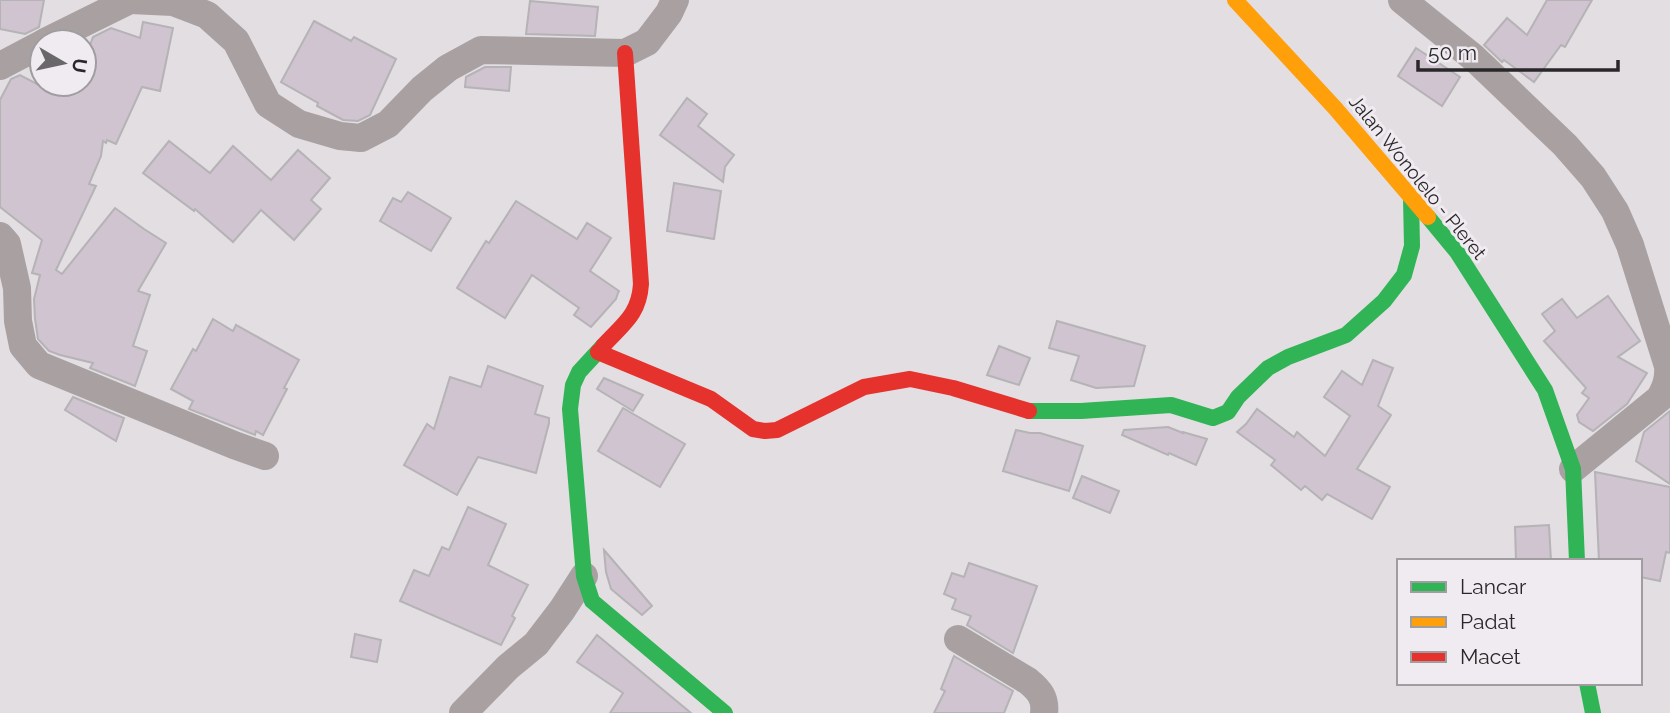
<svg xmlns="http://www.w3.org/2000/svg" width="1670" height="713" viewBox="0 0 1670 713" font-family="Raleway,sans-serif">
  <rect width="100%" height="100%" fill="#e2dee2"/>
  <g fill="#cfc4cf" stroke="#b5b3b5" stroke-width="2">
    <polygon points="0,0 44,0 39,27 25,34 0,29"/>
    <polygon points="1547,0 1592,0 1565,47 1561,45 1534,82 1504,60 1502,62 1484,45 1507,18 1527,35"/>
    <polygon points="530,1 598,7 595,36 526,34"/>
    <polygon points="314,21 351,41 354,37 396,59 370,115 358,121 343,120 317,106 318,103 281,82"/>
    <polygon points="143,22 173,28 160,91 142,87 116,144 107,140 106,143 103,141 101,156 89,184 96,186 56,270 62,274 115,208 144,229 166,243 138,291 150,295 133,346 147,351 135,386 90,368 93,363 60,355 49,351 38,339 35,319 34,299 40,275 32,273 42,240 0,207 0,100 11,79 20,75 58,95 62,84 84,84 84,61 93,37 111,28 140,38"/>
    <polygon points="1416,48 1460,77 1442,106 1398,76"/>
    <polygon points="485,67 511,67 509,91 465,87 466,77"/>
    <polygon points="687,98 707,114 698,126 734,155 725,167 723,182 660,135"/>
    <polygon points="169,141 210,173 233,146 271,180 298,150 330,178 311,200 321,209 294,240 261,210 233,242 195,209 194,211 143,173"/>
    <polygon points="674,183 721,191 714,239 667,231"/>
    <polygon points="408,192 451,218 431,251 380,221 393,198 401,202"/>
    <polygon points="516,201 577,239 587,223 611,238 590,271 619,291 618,293 616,299 591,327 574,315 579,308 532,275 505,318 457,288 486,241 489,243"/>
    <polygon points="1608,296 1640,341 1618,357 1647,373 1627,404 1593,431 1579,422 1577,415 1589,398 1582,393 1586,388 1544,341 1555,331 1542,314 1562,299 1577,318"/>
    <polygon points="213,319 233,331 236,325 299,360 284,388 287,389 263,435 256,431 255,435 240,429 189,409 193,401 171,389 193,349 196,351"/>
    <polygon points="1057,321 1145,346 1134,386 1096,388 1071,380 1079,356 1049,348"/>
    <polygon points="999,346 1030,358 1019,385 987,375"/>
    <polygon points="1373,360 1393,368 1378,406 1391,415 1357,469 1390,487 1372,519 1327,494 1322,500 1305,486 1301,490 1271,465 1275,460 1237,432 1246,424 1257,409 1294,437 1297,432 1325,456 1350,416 1324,397 1342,371 1362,385"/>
    <polygon points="488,366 543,386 535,414 549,418 549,423 536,473 478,457 457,495 404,465 427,424 434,429 450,377 481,387"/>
    <polygon points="604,378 643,395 633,411 597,389"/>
    <polygon points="73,397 124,418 116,441 65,410"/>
    <polygon points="623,408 685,444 660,487 598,451"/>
    <polygon points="1670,411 1670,484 1636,461 1644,432"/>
    <polygon points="1168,427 1183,433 1183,432 1207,439 1196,465 1169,453 1168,455 1122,435 1124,430"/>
    <polygon points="1016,430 1030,433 1040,433 1083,446 1069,491 1003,471"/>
    <polygon points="1595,472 1670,487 1670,553 1666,552 1660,581 1640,577 1640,561 1599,561"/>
    <polygon points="1082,476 1119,491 1110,513 1073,498"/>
    <polygon points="468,507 506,524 488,565 528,585 512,616 515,618 501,645 400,601 414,570 429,576 442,547 449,550"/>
    <polygon points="1549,525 1551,561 1516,561 1515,527"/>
    <polygon points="604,550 652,606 642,615 611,589 606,572"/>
    <polygon points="969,563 1037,586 1013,653 967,625 971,616 952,609 956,599 944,594 952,573 964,577"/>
    <polygon points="355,634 381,640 377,662 351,657"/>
    <polygon points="597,635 691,713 610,713 623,693 577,662"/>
    <polygon points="954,656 1013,691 1004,713 934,713 945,691 941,689"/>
  </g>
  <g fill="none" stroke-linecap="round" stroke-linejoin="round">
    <g stroke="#a9a0a2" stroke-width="28">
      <polyline points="131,0 173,2 207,15 236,41 268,104 299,124 340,136 361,138 388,124 422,89 448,68 481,50 625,53 647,42 669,13 675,0"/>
      <path d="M1402 0 1474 58 1565 145 1593 177 1615 211 1630 245 1668 366C1669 379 1666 387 1660 398L1573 469"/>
      <polyline points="45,42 130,0"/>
      <polyline points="0,66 42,44"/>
      <polyline points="0,236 7,244 17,288 18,321 23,346 39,365 234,445 265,456"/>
      <path d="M958 639 1028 681C1039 690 1046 698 1044 713"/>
      <polyline points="463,713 508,667 536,644 562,610 584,576"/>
    </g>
    <g stroke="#30b455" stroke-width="16">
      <polyline points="1428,217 1457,252 1545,390 1573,469 1577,561"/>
      <polyline points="603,346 579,372 573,385 570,409 584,576 592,601 725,713"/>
      <polyline points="1029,411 1081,411 1171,405 1213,418 1228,412 1238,397 1268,368 1288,357 1346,335 1384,301 1404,275 1412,246 1411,198"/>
      <polyline points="1587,683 1593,713"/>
    </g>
    <polyline stroke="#ff9f0a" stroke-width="16" points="1235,0 1335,108 1428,217"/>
    <g stroke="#e5322d" stroke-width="16">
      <path d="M603 346C623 324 639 315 641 284L625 53"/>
      <polyline points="598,352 711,399 753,429 765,431 777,430 864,387 910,379 953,388 1029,411"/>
    </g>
  </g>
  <g text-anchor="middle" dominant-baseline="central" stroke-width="6" stroke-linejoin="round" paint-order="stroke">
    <g font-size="19" fill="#292729" stroke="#f0ebf0">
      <text transform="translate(1418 177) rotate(51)">Jalan Wonolelo - Pleret</text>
    </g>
  </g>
  <rect x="1397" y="559" width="245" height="126" fill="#f0ebf0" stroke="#a09da0" stroke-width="2"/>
  <rect x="1411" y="582" width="35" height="10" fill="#30b455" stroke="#a09da0" stroke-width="2"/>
  <text x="1460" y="594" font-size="21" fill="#292729">Lancar</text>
  <rect x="1411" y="617" width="35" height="10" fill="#ff9f0a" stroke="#a09da0" stroke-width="2"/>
  <text x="1460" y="629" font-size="21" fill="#292729">Padat</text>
  <rect x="1411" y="652" width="35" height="10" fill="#e5322d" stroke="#a09da0" stroke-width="2"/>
  <text x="1460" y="664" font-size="21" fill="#292729">Macet</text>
  <g transform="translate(63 63) rotate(99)"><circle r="33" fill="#f0ebf0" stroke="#a09da0" stroke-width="2"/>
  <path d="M0-5L12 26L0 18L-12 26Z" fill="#6a676a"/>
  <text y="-10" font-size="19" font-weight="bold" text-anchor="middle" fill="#292729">U</text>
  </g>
  <path d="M1418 60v10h200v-10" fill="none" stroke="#292729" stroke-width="3.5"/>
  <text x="1428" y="60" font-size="21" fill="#292729" stroke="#f0ebf0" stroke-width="5" paint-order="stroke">50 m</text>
</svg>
